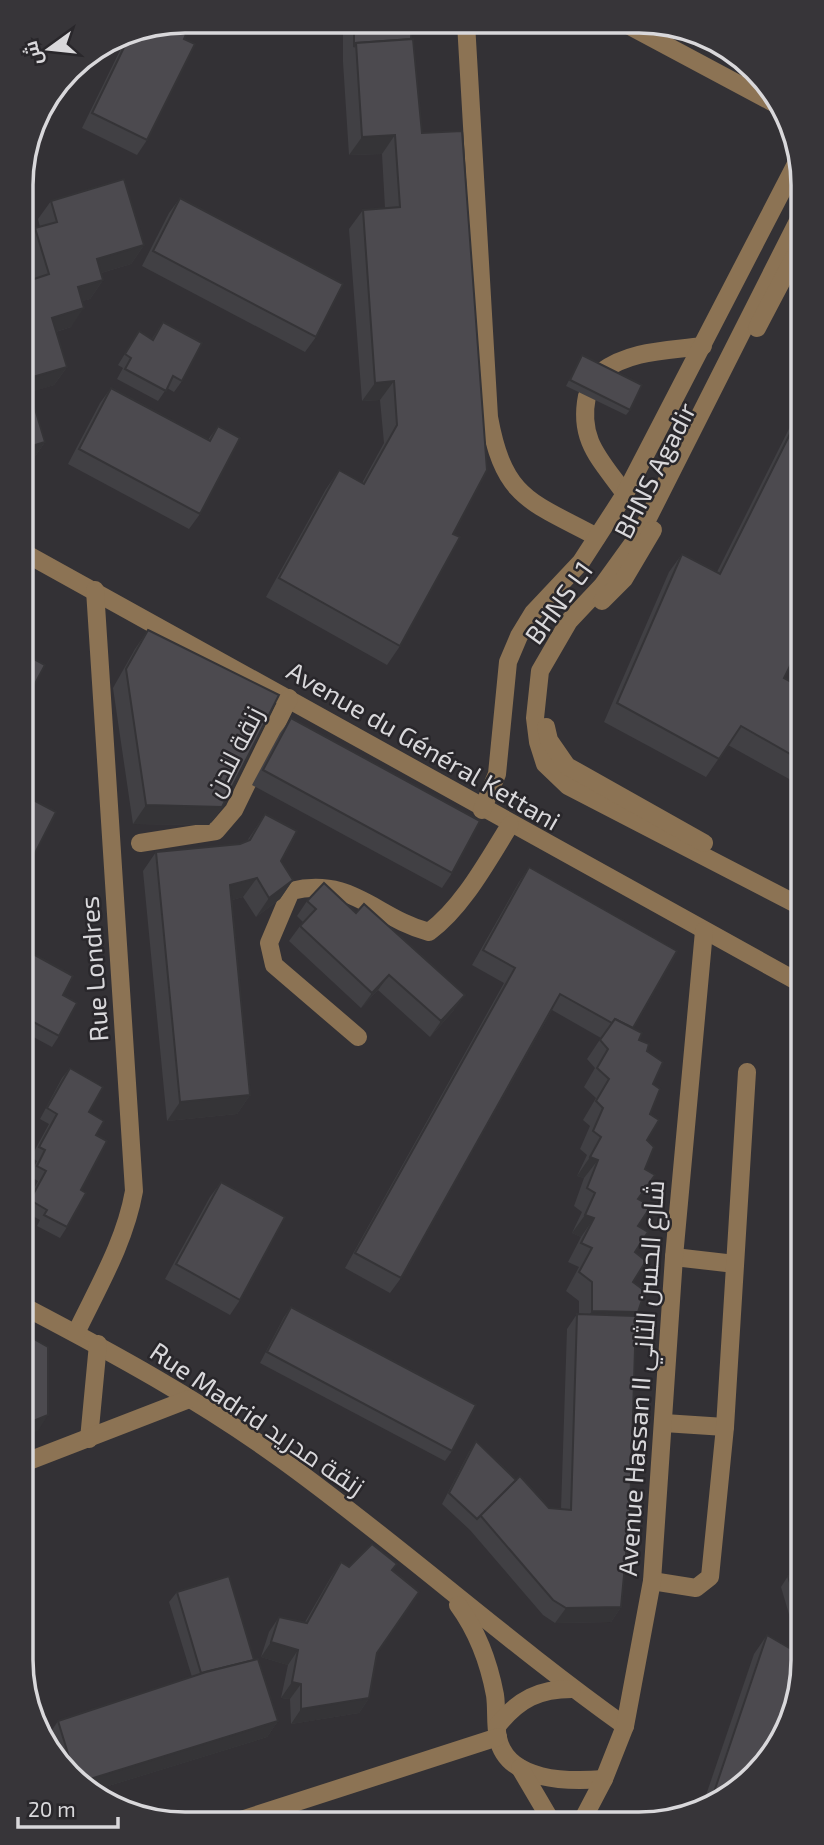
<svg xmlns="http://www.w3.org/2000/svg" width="824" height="1845" viewBox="0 0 824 1845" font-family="'Exo 2',Cairo,sans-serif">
  <rect width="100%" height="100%" fill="#333135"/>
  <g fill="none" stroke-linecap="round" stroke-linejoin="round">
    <g stroke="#8c7354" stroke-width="18">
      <path d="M466 23 489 417C504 499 530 501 597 537"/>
      <polyline points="626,24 772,102"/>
      <polyline points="798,221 641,532 602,586 569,621 540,671 535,718 538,742 545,764 568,786 800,906"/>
      <polyline points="757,328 798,250"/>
      <path d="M601 372C631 350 667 351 703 346"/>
      <path d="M587 396C578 441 601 460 625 494"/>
      <polyline points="23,552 800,983"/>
      <polyline points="602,601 624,579 653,530"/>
      <polyline points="546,727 549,740 567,766 704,843"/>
      <polyline points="482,810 497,774 508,662 519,636 533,613 581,562 625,494 797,162"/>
      <polyline points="140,843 216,831 234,810 289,698"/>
      <path d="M358 1037 274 965 269 943 291 891C352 876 376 918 429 932 463 907 488 860 510 825"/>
      <polyline points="674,1257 735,1264"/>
      <path d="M25 1307C113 1353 201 1401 281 1459 399 1544 507 1642 625 1726"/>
      <path d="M76 1333C98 1287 125 1242 134 1191L95 590"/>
      <polyline points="664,1423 725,1427"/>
      <polyline points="89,1439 98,1344"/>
      <polyline points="26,1462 189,1399"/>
      <polyline points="652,1581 696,1588 710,1577 725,1427 747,1072"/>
      <path d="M458 1605C477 1631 489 1663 495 1695 497 1709 495 1724 498 1738 507 1782 569 1782 604 1779"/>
      <path d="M498 1725C519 1699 539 1689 572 1689"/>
      <polyline points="520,1768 550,1819"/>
      <polyline points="583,1819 604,1779 625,1726 652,1581 674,1257 704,931"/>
      <polyline points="238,1821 498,1737"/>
    </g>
  </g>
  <g fill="#414044">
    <polygon points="185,21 184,39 147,140 137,155 82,128 129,32"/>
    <polygon points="342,22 412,22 411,39 453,534 400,646 387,665 266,597 326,489 339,470 362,483 384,443 380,400 362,401 349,229 363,210 385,208 382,154 349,155 343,62 343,23"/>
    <polygon points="180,198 316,337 305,352 142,266 169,213"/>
    <polygon points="51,201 144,245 131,264 101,273 103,280 90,299 82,301 71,327 56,332 67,367 54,385 30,392 45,442 32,461 22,464 32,280 22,247 35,228 40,227 38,219"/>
    <polygon points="163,322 182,381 174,392 167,388 158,401 117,379 123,368 118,365 139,331 152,339"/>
    <polygon points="582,355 630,410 626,415 566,386"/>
    <polygon points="111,388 208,440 218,426 200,514 189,529 68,464 100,403"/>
    <polygon points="798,411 799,648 784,678 799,686 800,785 728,745 706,777 604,722 669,572 682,554 717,572"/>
    <polygon points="148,630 222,807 209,825 133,824 113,688 135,649"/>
    <polygon points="291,718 452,873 442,888 252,785 280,733"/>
    <polygon points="24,795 30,863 24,872"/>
    <polygon points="265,814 281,861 293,880 280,899 256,917 243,897 232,900 250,1095 237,1114 167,1121 143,871 156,852 240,844 247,841"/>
    <polygon points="529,867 647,1051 653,1084 645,1169 638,1199 638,1226 633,1282 636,1316 621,1607 611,1622 555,1623 543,1615 470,1530 442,1504 469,1452 476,1441 516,1480 549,1508 561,1509 567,1329 577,1314 579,1314 579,1301 566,1291 579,1267 568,1262 581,1237 572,1233 582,1212 574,1206 584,1178 577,1176 587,1155 580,1149 590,1126 583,1120 596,1098 584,1087 595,1068 587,1059 601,1038 552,1010 401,1278 390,1293 345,1268 504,983 472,965 519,882"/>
    <polygon points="307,901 454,1010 430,1037 378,990 361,1008 289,941 303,922 297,916"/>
    <polygon points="24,949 63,995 59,1036 52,1047 24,1032"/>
    <polygon points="70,1068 89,1112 96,1135 81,1190 67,1227 60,1238 37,1226 40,1220 25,1212 25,1206 38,1181 29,1176 37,1161 31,1157 49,1124 40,1119 62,1078"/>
    <polygon points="801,1181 801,1219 798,1218"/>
    <polygon points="221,1182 240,1300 230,1315 165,1279 210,1197"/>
    <polygon points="291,1307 452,1451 445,1461 260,1363 284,1317"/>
    <polygon points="802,1480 802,1508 790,1501"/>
    <polygon points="341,1562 349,1567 393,1570 369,1698 359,1713 291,1724 290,1699 281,1698 288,1665 261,1657 269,1632 279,1617 305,1622 331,1577"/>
    <polygon points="802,1572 802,1636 796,1638 781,1587 788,1576"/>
    <polygon points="177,1592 254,1660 278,1721 267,1737 92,1791 76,1783 48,1736 58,1721 192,1677 169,1602"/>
    <polygon points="767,1635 769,1760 703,1804 754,1654"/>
  </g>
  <g fill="#353437">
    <polygon points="395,135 382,154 349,155 362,137"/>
    <polygon points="144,245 131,264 84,278 97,259"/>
    <polygon points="103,280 90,299 65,306 78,287"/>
    <polygon points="84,308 71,327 39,337 52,318"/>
    <polygon points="67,367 54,385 22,395 26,379"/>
    <polygon points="394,381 380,400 362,401 375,383"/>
    <polygon points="45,442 32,461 22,464 22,449"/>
    <polygon points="146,805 222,807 209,825 133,824"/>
    <polygon points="257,878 243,897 217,904 230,885"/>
    <polygon points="293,880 280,899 256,917 269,898"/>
    <polygon points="389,975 378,990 361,1008 372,993"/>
    <polygon points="465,995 454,1010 430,1037 441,1021"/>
    <polygon points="250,1095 237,1114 167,1121 180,1102"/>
    <polygon points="590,1157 598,1160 584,1178 577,1176"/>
    <polygon points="585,1215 594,1218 581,1237 572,1233"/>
    <polygon points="592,1311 638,1312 625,1331 579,1329"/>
    <polygon points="48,1415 38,1431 26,1435 26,1424"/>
    <polygon points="621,1607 611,1622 555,1623 566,1608"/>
    <polygon points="802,1629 802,1636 796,1638"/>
    <polygon points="271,1642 298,1650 288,1665 261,1657"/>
    <polygon points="292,1682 301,1684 290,1699 281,1698"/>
    <polygon points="369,1698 359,1713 291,1724 301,1709"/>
    <polygon points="278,1721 267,1737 92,1791 77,1783"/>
  </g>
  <g fill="#4c4a4f" stroke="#353437" stroke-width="2">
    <polygon points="185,21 192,21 184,39 195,44 147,140 92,113 132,31"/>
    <polygon points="354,22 412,22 411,39 356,43 354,47"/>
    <polygon points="413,39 422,133 462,131 487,470 453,534 460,537 400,646 279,578 339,470 364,484 397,425 394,381 375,383 363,210 400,207 395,135 362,137 356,43"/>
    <polygon points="124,179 144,245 97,259 103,280 78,287 84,308 52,318 67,367 26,379 45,442 22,449 22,283 49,274 35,228 57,222 51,201"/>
    <polygon points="180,198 343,284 316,337 153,251"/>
    <polygon points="163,322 202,343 182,381 173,376 166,391 125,369 131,358 125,354 139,331 153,340"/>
    <polygon points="582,355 642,385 630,410 570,380"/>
    <polygon points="111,388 210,441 218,426 240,438 200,514 79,449"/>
    <polygon points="798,418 799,648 784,678 799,686 799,759 741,726 719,759 617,703 682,554 720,574"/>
    <polygon points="148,630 279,695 222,807 146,805 126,669"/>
    <polygon points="23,653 45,665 23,706"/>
    <polygon points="291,718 480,821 452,873 263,770"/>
    <polygon points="24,795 56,812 30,863 24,859"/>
    <polygon points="265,814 297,831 281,861 293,880 269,898 257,878 230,885 250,1095 180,1102 156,852 240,844 250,840"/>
    <polygon points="529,867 677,951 633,1028 615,1019 612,1023 560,994 401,1278 355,1253 515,968 483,950"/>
    <polygon points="324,883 356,913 364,904 465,995 441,1021 389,975 372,993 300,926 316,909 307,901"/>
    <polygon points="24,949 73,976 63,995 77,1003 59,1036 24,1017"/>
    <polygon points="615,1019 642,1033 639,1040 649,1044 647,1051 663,1062 653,1084 660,1089 650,1114 659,1120 647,1140 654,1147 645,1169 655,1175 638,1199 651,1206 638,1226 648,1232 635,1252 646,1261 633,1282 645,1291 638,1312 592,1311 592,1282 579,1272 592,1248 581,1243 594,1218 585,1215 595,1193 587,1188 598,1160 590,1157 601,1137 593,1131 603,1108 596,1101 609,1079 597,1068 608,1049 600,1040"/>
    <polygon points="70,1068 103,1087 89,1112 104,1121 96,1135 107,1141 81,1190 86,1193 67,1227 44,1215 47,1210 30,1200 46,1171 37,1166 45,1150 39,1147 57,1114 47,1108"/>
    <polygon points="221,1182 285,1217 240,1300 176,1264"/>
    <polygon points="291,1307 476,1405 452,1451 267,1352"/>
    <polygon points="577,1314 636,1316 630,1512 621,1607 566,1608 553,1600 480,1515 520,1476 549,1508 571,1510"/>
    <polygon points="25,1334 48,1347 48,1415 26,1424"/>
    <polygon points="476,1441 516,1480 477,1519 449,1493"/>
    <polygon points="372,1544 397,1564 392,1570 419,1592 377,1653 369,1698 301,1709 301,1684 292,1682 298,1650 271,1642 279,1617 307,1623 341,1562 349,1567"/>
    <polygon points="802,1572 802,1624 788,1576"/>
    <polygon points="229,1576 254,1660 201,1673 177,1592"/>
    <polygon points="767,1635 803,1656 803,1671 769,1760 712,1798"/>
    <polygon points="258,1659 278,1721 77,1783 58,1721 206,1672"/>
  </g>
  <g text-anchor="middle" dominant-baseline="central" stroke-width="5" stroke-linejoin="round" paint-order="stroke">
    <g font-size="26" fill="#d9d8db" stroke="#29272b">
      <text transform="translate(654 470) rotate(-63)">BHNS Agadir</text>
      <text transform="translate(558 602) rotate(-54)">BHNS L1</text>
      <text transform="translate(424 745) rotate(30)">Avenue du Général Kettani</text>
      <text transform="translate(233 751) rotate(-63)">زنقة لندن</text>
      <text transform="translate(93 969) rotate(-94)">Rue Londres</text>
      <text transform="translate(640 1378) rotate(-86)">Avenue Hassan II شارع الحسن الثاني</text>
      <text transform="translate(258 1418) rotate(34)">Rue Madrid زنقة مدريد</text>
    </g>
  </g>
  <path d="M0 0H824V1845H0ZM185 33H639A152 152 0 0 1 791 185V1660A152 152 0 0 1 639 1812H185A152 152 0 0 1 33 1660V185A152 152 0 0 1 185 33Z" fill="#373539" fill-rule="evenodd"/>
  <path fill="none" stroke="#d9d8db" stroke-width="3.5" d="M185 33H639A152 152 0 0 1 791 185V1660A152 152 0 0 1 639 1812H185A152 152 0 0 1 33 1660V185A152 152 0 0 1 185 33Z"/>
  <g transform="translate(49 49) rotate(255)" stroke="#29272b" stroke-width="5" paint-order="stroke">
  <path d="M0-5L12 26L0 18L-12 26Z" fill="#d9d8db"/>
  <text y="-10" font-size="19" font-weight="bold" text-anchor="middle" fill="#d9d8db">ش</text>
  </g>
  <path d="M18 1817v10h100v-10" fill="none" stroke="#d9d8db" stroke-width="3.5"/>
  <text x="28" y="1817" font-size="21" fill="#d9d8db" stroke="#29272b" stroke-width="5" paint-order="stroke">20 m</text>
</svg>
